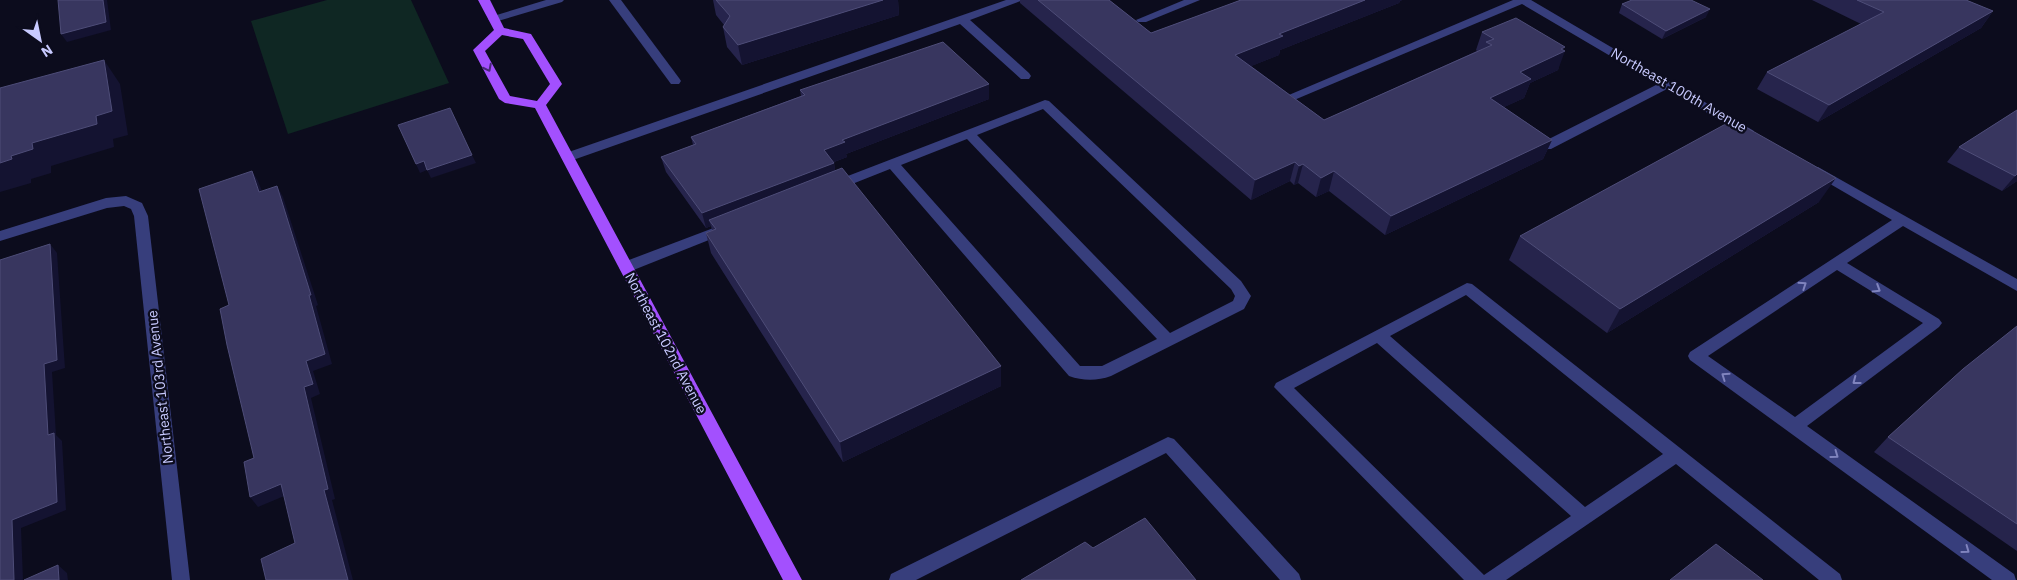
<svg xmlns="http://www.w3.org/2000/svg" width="2017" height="580" viewBox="0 0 2017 580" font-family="'IBM Plex Sans',sans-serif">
  <rect width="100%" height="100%" fill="#0c0c1d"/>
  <polygon fill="#0f2723" points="327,0 411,0 449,83 288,134 251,21"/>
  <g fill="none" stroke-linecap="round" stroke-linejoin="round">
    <g fill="#373e7c" fill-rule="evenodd">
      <polygon points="546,0 564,0 562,2 498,21 490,21 488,19 490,17"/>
      <polygon points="609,0 621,0 679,78 681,81 679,84 671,84"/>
      <polygon points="1006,0 1023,0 970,20 1029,73 1031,76 1029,79 1021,79 960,24 573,160 563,160 561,157 563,154"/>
      <polygon points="1184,0 1200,0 1146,22 1138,22 1136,20"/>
      <polygon points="1513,0 1531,0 1754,131 1748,135 1743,134 1667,89 1551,149 1541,149 1539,146 1541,143 1658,84 1522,4 1287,103 1279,103 1277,100"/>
      <path d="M1045 100 1049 101 1241 281 1251 296 1244 309 1111 376C1097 381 1083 381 1069 376L890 169 837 190H827L825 187 827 184ZM1043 109 1231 289 1235 296 1233 301 1170 333 977 135ZM967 139 1157 339 1102 366H1080L901 165Z"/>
      <path d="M1818 167 2017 279V291L1903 226 1847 263 1939 319 1942 323 1939 327 1807 426 2014 574 2016 580H1992L1690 360 1688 356 1690 352 1892 220 1813 174 1811 171 1813 168ZM1837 270 1923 323 1795 417 1708 356Z"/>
      <polygon points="126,196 142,203 148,216 190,580 172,580 134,216 131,209 124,206 107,208 0,241 0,231 106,198"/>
      <polygon points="724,224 731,229 729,232 631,271 621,271 619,267 621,263"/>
      <path d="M1467 283 1472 284 1840 574 1842 580H1819L1676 464 1506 580H1464L1274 387 1276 383ZM1466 295 1663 454 1585 507 1390 336ZM1377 343 1571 516 1484 575 1294 388Z"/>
      <polygon points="1168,437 1174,439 1299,574 1301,580 1280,580 1166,453 916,580 889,580 891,574"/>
    </g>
    <path fill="#a350fe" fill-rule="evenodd" d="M478 0H490L504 28 531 34 562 84 546 105 802 580H783L535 108 505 103 499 99 473 50 494 30ZM502 35 523 39 550 84 537 101 510 96 485 51Z"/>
  </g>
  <g fill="#26244c">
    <polygon points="713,0 898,0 899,15 742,65 727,47 723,27 724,25 716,15"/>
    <polygon points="1020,0 1109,0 1151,33 1241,0 1402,0 1400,1 1399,3 1280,50 1279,55 1251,66 1324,120 1477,51 1476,50 1482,32 1563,50 1558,70 1530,83 1524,98 1504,107 1552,140 1543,159 1385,235 1329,191 1316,197 1298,183 1294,185 1290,181 1251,200 1020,3"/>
    <polygon points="1812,0 1966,0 1993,11 1981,28 1818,122 1757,89 1767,72 1861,24"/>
    <polygon points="1622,4 1706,17 1662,39 1619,13"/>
    <polygon points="800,90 989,99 846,154 847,157 834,162 835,171 1001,366 1001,386 843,462 711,253 706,233 712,230 711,226 706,228 666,172 661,157 693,145 691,137 801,96"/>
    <polygon points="2017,110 2017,181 2002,191 1947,162 1959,147"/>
    <polygon points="1819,202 1607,333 1509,260 1520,236"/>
    <polygon points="2017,326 2017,551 1874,452 1888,437"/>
  </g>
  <g fill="#141331">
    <polygon points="103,0 107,0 111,30 67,42 61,34"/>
    <polygon points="883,0 898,0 899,15 742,65 738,45"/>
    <polygon points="1365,0 1402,0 1400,1 1399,3 1280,50 1279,55 1232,74 1235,55 1279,34"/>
    <polygon points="1710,9 1706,17 1662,39 1666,31"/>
    <polygon points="1993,11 1981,28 1818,122 1829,105"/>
    <polygon points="1565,47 1562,53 1565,51 1558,70 1530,83 1524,98 1483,117 1490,98 1520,72"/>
    <polygon points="104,60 120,84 128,135 113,139 114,147 51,166 51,173 31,179 31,183 0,192 0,163 32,143 96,116"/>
    <polygon points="989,84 989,99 846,154 847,157 826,165 824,150 842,140"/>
    <polygon points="1552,140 1543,159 1385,235 1391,216"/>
    <polygon points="472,155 476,163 431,178 427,170 420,173 416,164 424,161"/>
    <polygon points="1295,162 1290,181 1251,200 1255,180"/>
    <polygon points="834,163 836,178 709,220 711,226 706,228 702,213"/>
    <polygon points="1303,164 1298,183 1294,185 1299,166"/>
    <polygon points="252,171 258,181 266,202 259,192"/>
    <polygon points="1334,171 1329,191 1316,197 1321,178"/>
    <polygon points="2017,174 2017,181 2002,191 2015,176"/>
    <polygon points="1836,178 1819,202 1607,333 1620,309"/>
    <polygon points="277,186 283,197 318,305 316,306 332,364 313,371 320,394 311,398 335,499 332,500 353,580 348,580 324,490 304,387 306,361"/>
    <polygon points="50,244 57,253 65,368 52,372 56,435 62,441 66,510 21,528 23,580 14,580 12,520 44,364"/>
    <polygon points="1001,366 1001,386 843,462 840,442"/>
    <polygon points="281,484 289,494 258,507 250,497"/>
    <polygon points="58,565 67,573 68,580 59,580"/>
  </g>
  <g fill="#38365f" stroke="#4e4d78">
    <polygon points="58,0 103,0 106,22 61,34"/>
    <polygon points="716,0 883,0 738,45 723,27 730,16"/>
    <polygon points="1038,0 1109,0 1151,33 1241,0 1365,0 1279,34 1283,36 1235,55 1324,120 1492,45 1486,42 1494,39 1482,32 1516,18 1565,47 1561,49 1565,51 1520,72 1531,79 1490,98 1552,140 1391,216 1334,171 1321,178 1303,164 1299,166 1295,162 1255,180"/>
    <polygon points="1632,0 1691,0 1710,9 1666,31 1622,4"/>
    <polygon points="1857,0 1966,0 1993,11 1829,105 1767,72 1884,12"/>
    <polygon points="943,42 989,84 842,140 845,142 824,150 834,163 702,213 661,157 696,144 691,137 805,95 800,90"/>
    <polygon points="104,60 112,111 96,116 97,124 32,143 33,149 11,156 12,159 0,163 0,88"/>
    <polygon points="450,108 472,155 427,170 424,161 416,164 398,125"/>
    <polygon points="2017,110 2017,174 2015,176 1959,147"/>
    <polygon points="1733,120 1836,178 1620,309 1520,236"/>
    <polygon points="842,168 1001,366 840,442 706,233 716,229 709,220"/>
    <polygon points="252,171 259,192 277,186 311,295 309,295 325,354 306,361 313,384 304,387 328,489 324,490 348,580 266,580 261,559 295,543 281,484 250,497 244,462 254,458 227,345 220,309 229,305 199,189"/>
    <polygon points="50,244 57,360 44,364 48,435 54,433 57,502 12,520 14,580 0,580 0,260"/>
    <polygon points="2017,326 2017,524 1888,437 1963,369"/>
    <polygon points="1145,518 1196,580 1021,580 1085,542 1093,548"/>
    <polygon points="1716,544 1763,580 1670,580"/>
    <polygon points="58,565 59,580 24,580"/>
  </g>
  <defs><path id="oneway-chevron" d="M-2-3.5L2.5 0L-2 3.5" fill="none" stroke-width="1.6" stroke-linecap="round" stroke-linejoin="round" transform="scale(1.25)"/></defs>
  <use stroke="#482777" href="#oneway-chevron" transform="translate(488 68) rotate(63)"/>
  <g stroke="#8084be">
    <use href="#oneway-chevron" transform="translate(1803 285) rotate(-34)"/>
    <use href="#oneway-chevron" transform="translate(1877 289) rotate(32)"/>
    <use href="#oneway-chevron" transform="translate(1725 376) rotate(-145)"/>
    <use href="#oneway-chevron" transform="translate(1856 381) rotate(143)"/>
    <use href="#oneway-chevron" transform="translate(1835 455) rotate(36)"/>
    <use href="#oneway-chevron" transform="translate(1966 550) rotate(36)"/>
  </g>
  <g text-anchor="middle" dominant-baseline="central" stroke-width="4.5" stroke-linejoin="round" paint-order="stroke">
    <g font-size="14" fill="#c8caff" stroke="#0c0c1d">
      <text transform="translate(1679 90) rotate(30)">Northeast 100th Avenue</text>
      <text transform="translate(666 343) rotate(62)">Northeast 102nd Avenue</text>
      <text transform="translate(160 387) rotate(-96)">Northeast 103rd Avenue</text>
    </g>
  </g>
  <g transform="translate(40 40) rotate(147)" stroke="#0c0c1d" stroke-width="4" paint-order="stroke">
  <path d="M0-4L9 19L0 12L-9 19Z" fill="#c8caff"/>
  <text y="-8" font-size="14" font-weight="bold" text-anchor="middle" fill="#c8caff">N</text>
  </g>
</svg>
